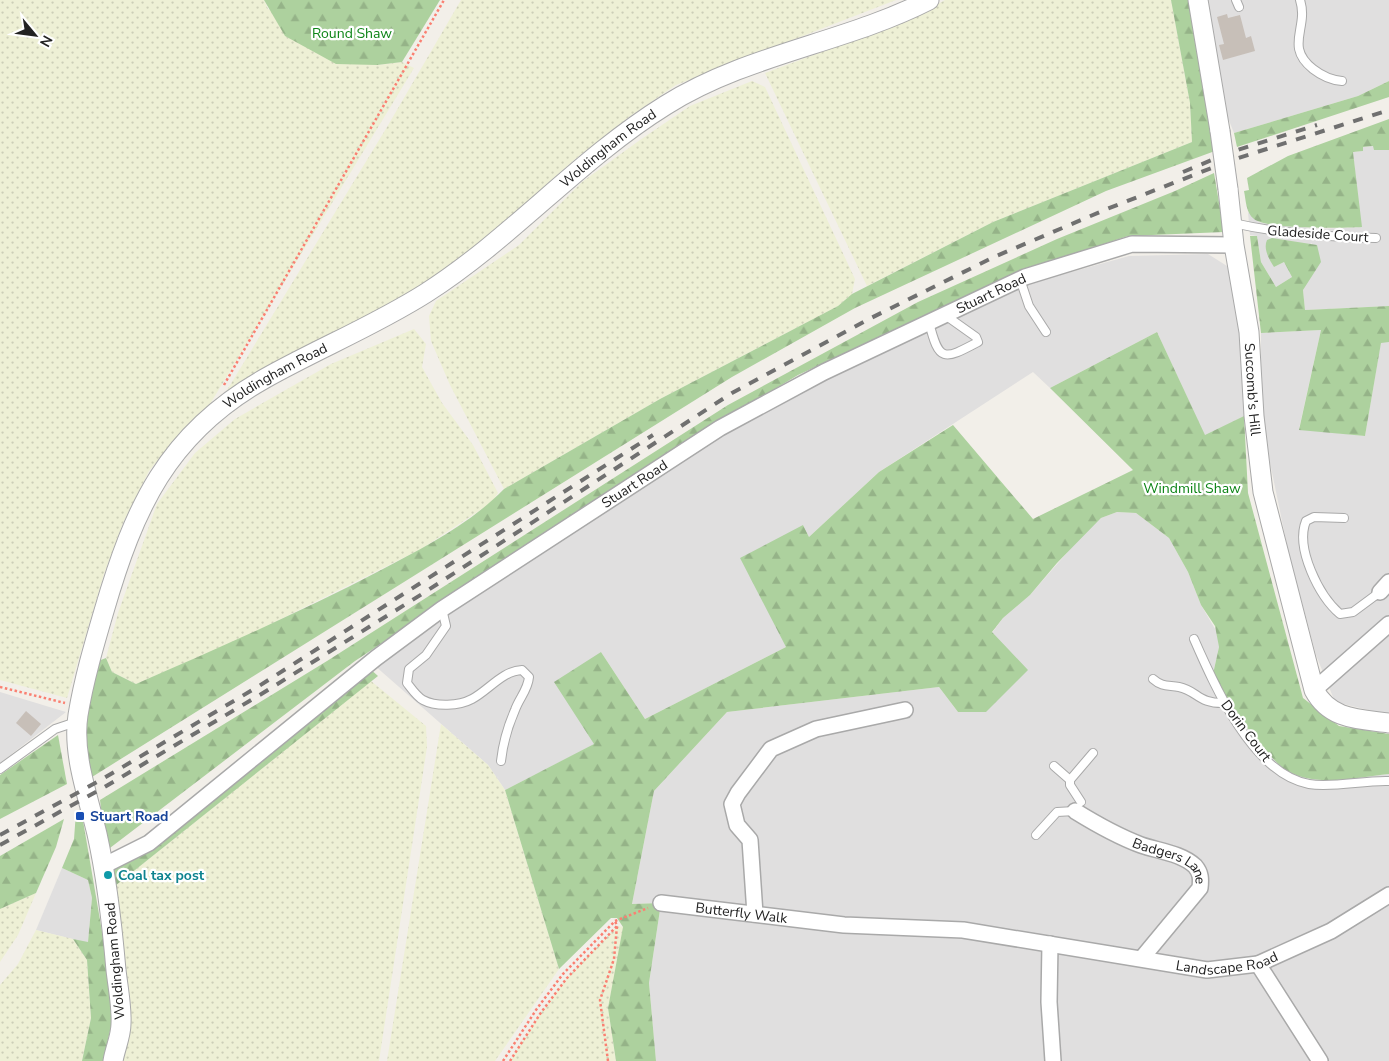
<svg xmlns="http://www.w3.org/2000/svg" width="1389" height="1061" viewBox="0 0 1389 1061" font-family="'Nunito Sans',sans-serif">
  <defs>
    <pattern id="farmland-dots" width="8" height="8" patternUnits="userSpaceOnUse" patternTransform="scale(1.25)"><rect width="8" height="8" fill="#eef0d5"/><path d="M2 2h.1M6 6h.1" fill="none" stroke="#ccceb7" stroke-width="1.8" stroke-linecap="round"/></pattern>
    <pattern id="forest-firs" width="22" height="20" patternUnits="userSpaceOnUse" patternTransform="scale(1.25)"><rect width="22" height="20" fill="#add19e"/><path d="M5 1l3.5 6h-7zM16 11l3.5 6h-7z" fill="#95b388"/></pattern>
  </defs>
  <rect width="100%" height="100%" fill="#f2efe9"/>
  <g fill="#e0dfdf">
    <polygon points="1204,0 1389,0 1389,81 1358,96 1234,133 1221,101"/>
    <polygon points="1374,146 1374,150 1389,150 1389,306 1305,310 1303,290 1312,243 1274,267 1284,262 1292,277 1276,287 1261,262 1257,236 1250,235 1248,212 1259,222 1320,229 1361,227 1353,152 1363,151 1363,147"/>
    <polygon points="1208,254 1227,266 1234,289 1241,333 1244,416 1205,436 1157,332 1050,388 1033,372 879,472 809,537 803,525 786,647 645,719 601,652 595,744 505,790 488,765 374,665 535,556 724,435 827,379 1028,284 1129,256"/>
    <polygon points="1321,330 1299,429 1365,436 1381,342 1389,342 1389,715 1335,702 1316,655 1288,550 1261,419 1261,333"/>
    <polygon points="1117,512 1136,513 1169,538 1188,572 1201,605 1218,634 1219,647 1211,683 1226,708 1250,731 1307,779 1329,780 1389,774 1389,1061 656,1061 649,983 661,903 632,904 654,791 727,712 939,687 958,712 986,712 992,633 1003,618 1030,595 1086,531 1101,518"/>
    <polygon points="0,692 66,712 0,763"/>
    <polygon points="62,868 88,880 92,898 88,943 36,930"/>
  </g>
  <g fill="url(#farmland-dots)">
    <polygon points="0,0 264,0 268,9 377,65 402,62 414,68 207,409 174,440 149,471 123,523 104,574 67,698 0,680"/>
    <polygon points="461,0 896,0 676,85 629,117 574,160 511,216 448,268 390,306 323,337 221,400 387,127"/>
    <polygon points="945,0 1171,0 1190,103 1192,142 993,222 867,286 765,73 916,17"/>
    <polygon points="752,81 765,87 802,166 855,279 852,294 838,306 660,399 504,489 450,385 431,341 429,316 436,301 519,245 582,182 640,140 690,106"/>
    <polygon points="414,329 426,344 422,367 442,403 473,445 498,493 491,503 421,549 247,636 136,684 112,672 106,658 118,613 157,504 195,453 235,419 331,364"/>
    <polygon points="371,681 426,726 427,747 379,1061 121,1061 131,1006 115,886"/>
    <polygon points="441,724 488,765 505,790 559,969 495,1061 387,1061"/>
    <polygon points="36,893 18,935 0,962 0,909"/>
    <polygon points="617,926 624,927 608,1008 616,1061 510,1061 540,1014 567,978"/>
    <polygon points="36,930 73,939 87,960 91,1018 82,1061 0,1061 0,985 18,964"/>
  </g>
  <g fill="url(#forest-firs)">
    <polygon points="264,0 440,0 402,62 377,65 336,64 285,36"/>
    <path d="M1171 0H1191L1215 151 1106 191 855 308 732 377 92 777 85 754 84 731 98 661 106 658 112 672 136 684C218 648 301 612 381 570 423 548 470 524 504 489L660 399 838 306 852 294 993 222 1192 142 1190 103Z"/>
    <polygon points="1389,81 1389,97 1237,147 1234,133 1358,96"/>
    <path d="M1389 119V150H1374L1373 146 1363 147V151L1353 152 1362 227C1343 228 1268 230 1254 219 1246 213 1246 201 1244 191L1249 190 1247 178 1288 156Z"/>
    <polygon points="1214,173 1224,232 1128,236 1019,272 798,375 654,462 355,661 106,851 100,800 327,661 728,405 918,302 1057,239 1175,191"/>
    <path d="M1250 236H1257L1261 262 1276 287 1292 277 1284 262 1274 267C1269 259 1263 249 1267 240L1272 238 1317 245 1321 262 1303 290 1305 310 1389 306V342L1381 343 1365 436 1299 430 1321 330 1261 333Z"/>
    <path d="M1157 332 1205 435 1244 416 1248 493 1303 698 1339 726 1389 734V774C1356 777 1312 789 1283 768 1270 758 1261 743 1250 731 1233 713 1224 705 1211 683L1219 647 1215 626 1201 605 1188 572 1169 538 1136 513 1117 512 1101 518 1057 563 1030 595 1003 618 992 632 1028 670 986 712H958L939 687 727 712 654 791 632 904 661 903 649 983 656 1061H616L608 1008 623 927 617 918H611L559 969 505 790 594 744 554 682 601 652 645 719 786 647 740 558 803 525 809 537 879 472 953 425 1033 519 1133 470 1050 388Z"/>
    <polygon points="369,668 378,676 115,886 107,863 256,754"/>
    <polygon points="58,735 67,784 0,819 0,775"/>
    <polygon points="81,809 106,955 113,1018 103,1061 82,1061 91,1018 87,960 73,939 88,942 92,898 88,880 62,868 74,839 76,812"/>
    <polygon points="64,819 56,847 36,893 0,909 0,856"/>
  </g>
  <g fill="#c7bfb8">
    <polygon points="1227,14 1228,18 1240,15 1246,38 1251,36 1255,51 1223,60 1219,45 1224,44 1217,17"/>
    <polygon points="26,711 41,724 31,736 16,723"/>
  </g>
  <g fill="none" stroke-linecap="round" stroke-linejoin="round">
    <defs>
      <g id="service">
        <polyline points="1236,0 1239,7"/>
        <path d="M1300 0C1309 28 1284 46 1313 69 1322 76 1330 80 1342 81"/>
        <path d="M1233 223C1281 234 1328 237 1376 238"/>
        <polyline points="1020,279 1029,306 1046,332"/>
        <path d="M929 322C939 363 944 360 978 342L976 337 945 315"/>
        <path d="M1344 518 1314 517 1306 521C1295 548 1319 596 1340 614L1353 612 1380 592"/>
        <path d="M442 609 446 626 426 655 409 669 407 683C411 688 417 697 423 700 436 707 459 706 472 699 489 690 502 671 522 670L529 677C528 690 519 698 515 710 508 726 503 743 501 761"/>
        <path d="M1194 639C1215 687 1253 774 1309 784 1333 788 1364 780 1389 781"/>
        <path d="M1153 679C1162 687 1168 685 1179 687 1198 691 1198 704 1225 703"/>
        <polyline points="1054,766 1070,780"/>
        <polyline points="0,769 55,729 76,722"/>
        <polyline points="1081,802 1070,785 1070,780 1093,753"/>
        <polyline points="1036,835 1057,812 1075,811"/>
      </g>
      <g id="minor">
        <polyline points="1380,592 1389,582"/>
        <polyline points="1314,690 1389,624"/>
        <path id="s1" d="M1075 811C1096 824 1117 836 1141 845 1158 851 1181 853 1195 866 1201 873 1201 879 1200 888L1142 958"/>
        <path id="s2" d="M103 866 149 843 376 658 442 609 720 428 824 372 1025 277 1132 244 1234 245"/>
        <path id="s3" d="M661 903 844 925 963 930 1207 970 1258 964 1331 931 1389 895"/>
        <polyline points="755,914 750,840 737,825 732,804 738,793 771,749 816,729 905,710"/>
        <polyline points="1050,944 1049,1002 1053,1061"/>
        <polyline points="1258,964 1320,1061"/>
      </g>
      <g id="tertiary">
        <polyline points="1198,0 1220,131"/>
        <path id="s4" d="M1228 189 1234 245 1249 332 1254 416 1263 492 1314 690C1330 720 1359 719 1389 723"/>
        <path id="s5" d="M113 1061C115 1049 121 1036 121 1024 122 1007 118 988 116 970 112 924 107 879 97 834 88 796 72 754 78 715 84 679 94 645 104 611 134 508 167 434 264 379 317 349 374 326 426 293 512 238 579 159 666 105 747 54 845 43 929 0"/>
      </g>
    </defs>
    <use href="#service" stroke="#a9a9a9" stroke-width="10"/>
    <use href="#minor" stroke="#a9a9a9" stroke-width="18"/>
    <use href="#tertiary" stroke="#a9a9a9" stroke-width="21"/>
    <g stroke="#fa8072" stroke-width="2.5" stroke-dasharray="2.5 2.5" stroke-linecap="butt">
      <polyline points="224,385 444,0"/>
      <polyline points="0,687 65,703"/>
      <polyline points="503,1061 536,1010 563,974 615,921 648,908"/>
      <polyline points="510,1061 540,1014 567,978 617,926"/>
      <polyline points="608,1061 600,1000 614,959 617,926 615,921"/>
    </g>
    <use href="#service" stroke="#fff" stroke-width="8"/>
    <use href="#minor" stroke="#fff" stroke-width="15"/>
    <use href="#tertiary" stroke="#fff" stroke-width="19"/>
    <g stroke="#707070" stroke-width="4" stroke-dasharray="10 10" stroke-linecap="butt">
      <polyline points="1183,172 1231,152 1317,125"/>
      <polyline points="0,835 99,781 259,686 653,435"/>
      <polyline points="0,845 103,788 263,693 422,594 732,393 869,319 994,257 1107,209 1232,160 1389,110"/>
    </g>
    <defs>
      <polyline id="tertiary-bridge" points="1220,131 1228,189"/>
    </defs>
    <use href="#tertiary-bridge" stroke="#a9a9a9" stroke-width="21" stroke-linecap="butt"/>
    <use href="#tertiary-bridge" stroke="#fff" stroke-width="19"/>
  </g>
  <rect fill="#1a4fb4" stroke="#fff" stroke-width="2" x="75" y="811" width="10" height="10" rx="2.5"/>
  <circle fill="#0f9aa8" stroke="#fff" stroke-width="2" cx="108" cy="875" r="5"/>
  <g text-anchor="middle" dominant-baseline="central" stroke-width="4.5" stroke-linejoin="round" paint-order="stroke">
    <g font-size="14" fill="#0c8416" stroke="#fff">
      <text x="352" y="33">Round Shaw</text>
      <text x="1192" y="488">Windmill Shaw</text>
    </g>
    <g font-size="14" fill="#222" stroke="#fff">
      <text stroke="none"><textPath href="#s5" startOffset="1165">Woldingham Road</textPath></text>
      <text transform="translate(1318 234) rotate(4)">Gladeside Court</text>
      <text stroke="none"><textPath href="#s2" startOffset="1061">Stuart Road</textPath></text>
      <text stroke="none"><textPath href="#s5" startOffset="760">Woldingham Road</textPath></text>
      <text stroke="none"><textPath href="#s4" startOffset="202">Succomb's Hill</textPath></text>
      <text stroke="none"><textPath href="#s2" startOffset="656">Stuart Road</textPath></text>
      <text transform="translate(1246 731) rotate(53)">Dorin Court</text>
      <text stroke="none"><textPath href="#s1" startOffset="109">Badgers Lane</textPath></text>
      <text stroke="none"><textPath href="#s3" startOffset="81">Butterfly Walk</textPath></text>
      <text stroke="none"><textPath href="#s3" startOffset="571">Landscape Road</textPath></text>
      <text transform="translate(115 961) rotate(-95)">Woldingham Road</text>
    </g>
    <g font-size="14" font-weight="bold" fill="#164399" stroke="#fff" text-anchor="start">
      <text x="90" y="816">Stuart Road</text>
    </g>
    <g font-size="14" font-weight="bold" fill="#0d838f" stroke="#fff" text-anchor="start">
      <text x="118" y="875">Coal tax post</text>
    </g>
  </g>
  <g transform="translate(35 35) rotate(119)" stroke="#ffffff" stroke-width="4" paint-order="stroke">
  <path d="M0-4L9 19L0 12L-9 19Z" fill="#222222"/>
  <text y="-8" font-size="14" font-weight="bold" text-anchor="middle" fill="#222222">N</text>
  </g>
</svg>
